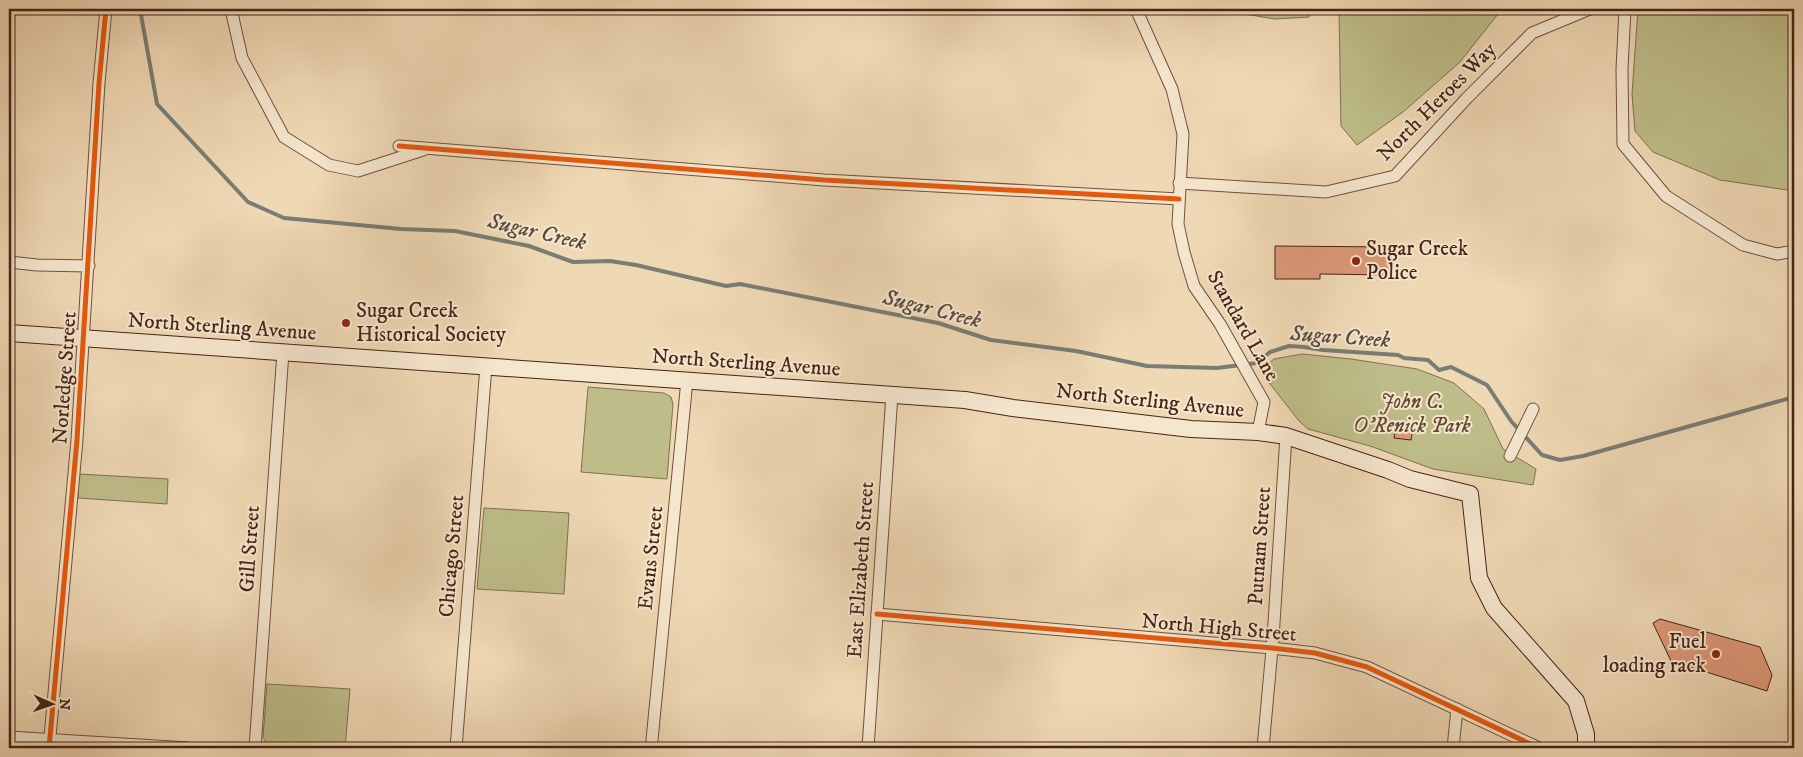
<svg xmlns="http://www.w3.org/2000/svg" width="1803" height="757" viewBox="0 0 1803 757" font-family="'IM FELL DW Pica',serif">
  <rect width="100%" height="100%" fill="#efd8b4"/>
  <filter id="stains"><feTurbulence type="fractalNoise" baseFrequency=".004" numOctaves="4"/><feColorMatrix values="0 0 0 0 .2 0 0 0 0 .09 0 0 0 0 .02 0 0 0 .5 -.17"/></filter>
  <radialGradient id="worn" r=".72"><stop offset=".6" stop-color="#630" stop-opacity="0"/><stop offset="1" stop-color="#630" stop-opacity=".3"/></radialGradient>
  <g fill="#bebd89" stroke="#827050">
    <polygon points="1214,9 1310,9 1309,17 1275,19"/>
    <polygon points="1339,9 1502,9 1460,62 1403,112 1357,145 1341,126"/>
    <polygon points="1638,9 1794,9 1794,191 1720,180 1653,152 1635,131 1632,94"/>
    <polygon points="1302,354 1351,359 1417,369 1454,383 1484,409 1503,449 1536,469 1533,485 1433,469 1370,446 1308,429 1299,421 1260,371 1274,359"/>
    <polygon points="588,387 664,393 671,397 673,404 667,479 581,472"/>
    <polygon points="79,474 168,479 167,504 78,498"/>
    <polygon points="484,508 569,513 564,594 477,589"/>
    <polygon points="267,684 350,689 345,748 322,748 268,744 263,738"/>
  </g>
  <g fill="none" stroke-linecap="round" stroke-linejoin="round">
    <polyline stroke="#797d75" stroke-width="4" points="140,9 157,104 248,202 284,218 401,229 455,231 529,246 573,262 610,261 636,265 726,286 740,284 938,323 991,340 1076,351 1147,366 1217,368 1257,363 1270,352 1289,346 1304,347 1323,350 1398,355 1404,358 1428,360 1439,370 1451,367 1487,385 1511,421 1542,455 1560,460 1583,456 1794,397"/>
  </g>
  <g fill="#dd9878" stroke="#462417">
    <polygon points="1275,246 1391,247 1391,275 1320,274 1320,279 1275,279"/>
    <polygon points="1396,426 1413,428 1411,440 1394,438"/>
    <polygon points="1660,619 1760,647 1772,675 1767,691 1671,661 1653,623"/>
  </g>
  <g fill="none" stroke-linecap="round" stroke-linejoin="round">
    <defs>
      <g id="minor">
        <polyline points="231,9 242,58 284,137 329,165 358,171 423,150"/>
        <polyline points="1136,9 1172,89 1183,134 1178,224 1184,252 1194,286 1220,324 1264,402 1258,432"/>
        <polyline points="1625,9 1622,69 1623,144 1666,196 1743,245 1777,254 1794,251"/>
        <polyline points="399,146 824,180 1179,199"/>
        <polyline points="1179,183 1326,192 1395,176 1467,98 1532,33 1590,9"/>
        <polyline points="9,262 37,265 89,266"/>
        <polyline points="1510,456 1533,409"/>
        <polyline points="877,614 1272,648 1315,653 1367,667 1539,748"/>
        <polyline points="9,737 188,748"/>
        <polyline points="652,740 687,380"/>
        <polyline points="49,748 77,440 99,83 106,9"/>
        <polyline points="255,748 283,352"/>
        <polyline points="456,748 486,366"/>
        <polyline points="868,748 892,394"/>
        <polyline points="1263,748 1273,638 1286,436"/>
        <polyline points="1453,748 1457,709"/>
      </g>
      <polyline id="secondary" points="9,333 965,400 1013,408 1191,429 1258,432 1286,436 1388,470 1410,479 1470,494 1479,578 1494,608 1576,701 1586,734 1586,748"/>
    </defs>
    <use href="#minor" stroke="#70513e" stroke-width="13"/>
    <use href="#secondary" stroke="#462417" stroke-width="18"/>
    <use href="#minor" stroke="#f5e6ce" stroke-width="11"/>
    <use href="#secondary" stroke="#f5e6ce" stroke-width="16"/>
    <defs>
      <g id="cycleway">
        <polyline points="399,146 824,180 1179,199"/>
        <polyline points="877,614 1272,648 1315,653 1367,667 1539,748"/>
        <polyline points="49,748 77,440 99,83 106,9"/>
      </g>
    </defs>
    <use href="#cycleway" stroke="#f5e6ce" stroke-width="8"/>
    <use href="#cycleway" stroke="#e8590c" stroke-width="5"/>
  </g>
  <g fill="#8f2418" stroke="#f5e6ce" stroke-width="2">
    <circle cx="1356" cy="261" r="5"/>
    <circle cx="346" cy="323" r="5"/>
    <circle cx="1716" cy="654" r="5"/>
  </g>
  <g text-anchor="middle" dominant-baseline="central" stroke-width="4" stroke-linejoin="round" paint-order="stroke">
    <g font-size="21" fill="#462417" stroke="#f5e6ce">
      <text transform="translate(1437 102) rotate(-45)">North Heroes Way</text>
      <text transform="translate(1243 326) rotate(60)">Standard Lane</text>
      <text transform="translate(222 327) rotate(4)">North Sterling Avenue</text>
      <text transform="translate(746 363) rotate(4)">North Sterling Avenue</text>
      <text transform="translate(65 378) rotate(-86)">Norledge Street</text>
      <text transform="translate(1150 401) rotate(6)">North Sterling Avenue</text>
      <text transform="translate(1260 546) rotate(-86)">Putnam Street</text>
      <text transform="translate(250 549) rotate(-86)">Gill Street</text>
      <text transform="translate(452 556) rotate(-85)">Chicago Street</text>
      <text transform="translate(651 558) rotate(-84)">Evans Street</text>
      <text transform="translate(861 570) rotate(-86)">East Elizabeth Street</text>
      <text transform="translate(1219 628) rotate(5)">North High Street</text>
    </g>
    <g font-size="21" fill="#462417" stroke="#f5e6ce" text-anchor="start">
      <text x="1366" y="249">Sugar Creek<tspan x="1366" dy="24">Police</tspan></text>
      <text x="356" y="311">Sugar Creek<tspan x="356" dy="24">Historical Society</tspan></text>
      <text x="1706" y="642" text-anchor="end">Fuel<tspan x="1706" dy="24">loading rack</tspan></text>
    </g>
    <g font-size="21" font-style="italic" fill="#644a34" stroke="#f5e6ce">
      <text x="1412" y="402">John C.<tspan x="1412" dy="24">O'Renick Park</tspan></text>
    </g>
    <g font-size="22" font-style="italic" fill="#5b493e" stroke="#f5e6ce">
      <text transform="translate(537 232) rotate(13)">Sugar Creek</text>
      <text transform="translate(932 309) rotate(14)">Sugar Creek</text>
      <text transform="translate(1340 337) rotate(4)">Sugar Creek</text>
    </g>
  </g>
  <rect width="1803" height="757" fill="none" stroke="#efd8b4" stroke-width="30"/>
  <rect x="10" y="10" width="1783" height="737" fill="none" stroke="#462417" stroke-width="2.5"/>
  <rect x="15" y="15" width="1773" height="727" fill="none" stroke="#462417"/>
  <g transform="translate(52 704) rotate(92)" stroke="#f5e6ce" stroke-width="4" paint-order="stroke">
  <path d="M0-4L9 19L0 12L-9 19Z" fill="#462417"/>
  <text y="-8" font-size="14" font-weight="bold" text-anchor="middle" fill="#462417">N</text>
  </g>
  <rect width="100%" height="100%" filter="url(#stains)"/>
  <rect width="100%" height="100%" fill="url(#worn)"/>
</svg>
